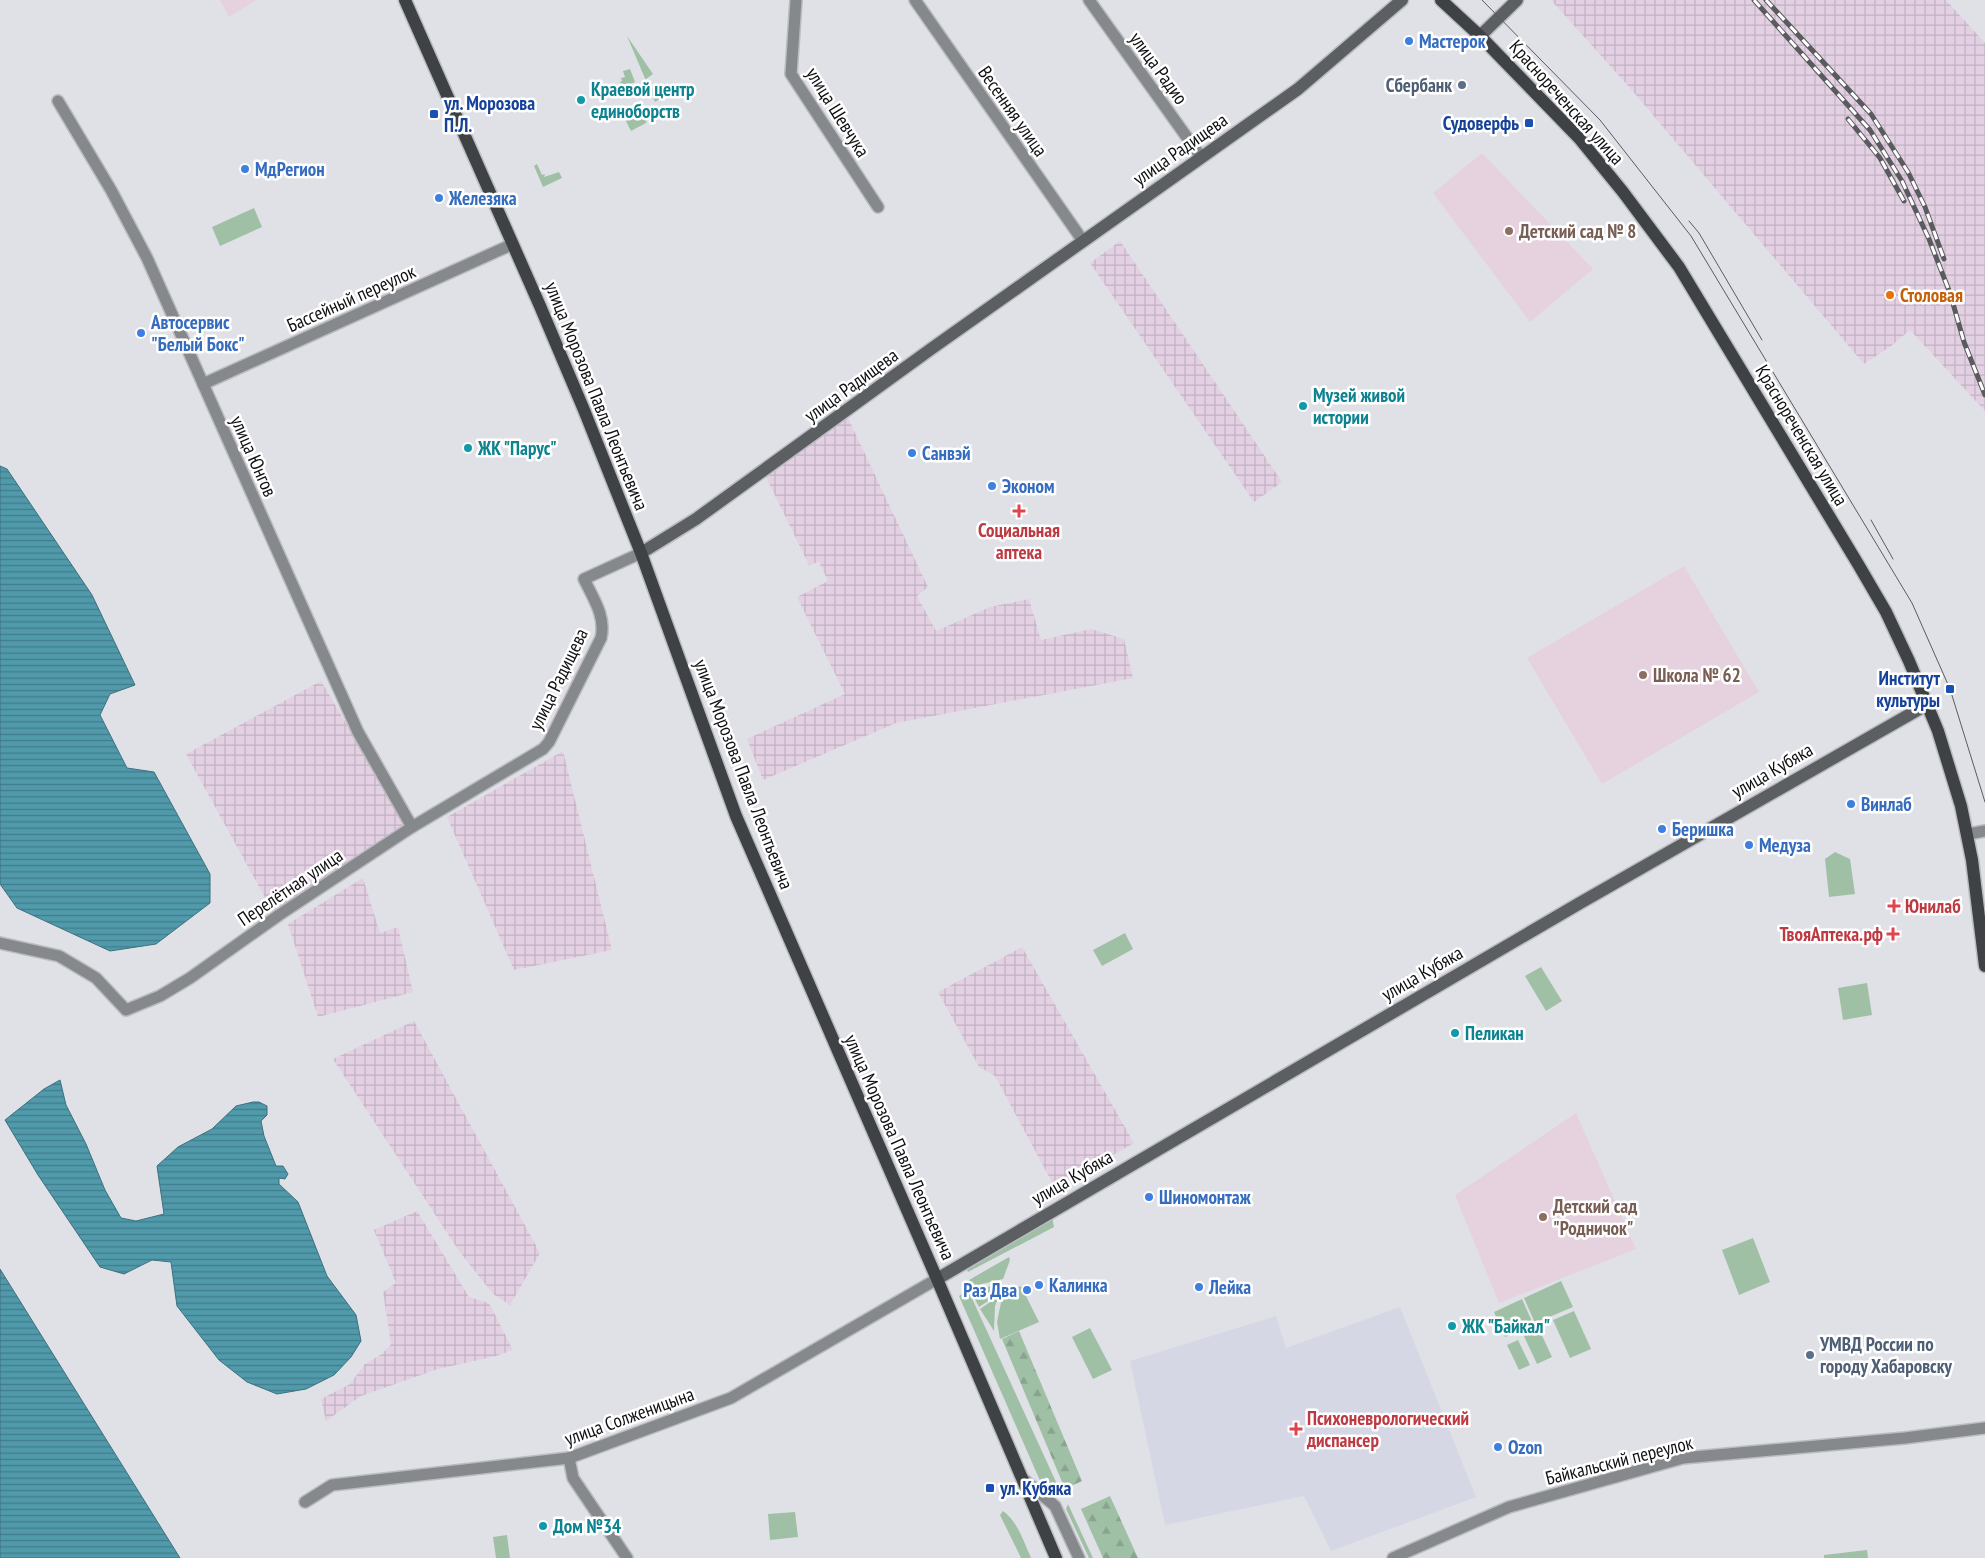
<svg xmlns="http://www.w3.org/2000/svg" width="1985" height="1558" viewBox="0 0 1985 1558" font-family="'PT Sans Narrow',sans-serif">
  <defs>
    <pattern id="industrial-grid" width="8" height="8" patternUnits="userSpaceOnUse" patternTransform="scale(1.25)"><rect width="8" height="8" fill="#e3d1e3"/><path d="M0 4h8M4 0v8" fill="none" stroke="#c2b2c2"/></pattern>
    <pattern id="forest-firs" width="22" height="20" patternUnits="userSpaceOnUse" patternTransform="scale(1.25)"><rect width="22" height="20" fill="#a0c0a6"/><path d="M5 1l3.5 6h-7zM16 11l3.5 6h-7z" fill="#89a48e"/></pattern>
    <pattern id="water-rules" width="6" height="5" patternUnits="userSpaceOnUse" patternTransform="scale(1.25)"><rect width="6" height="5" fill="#509aab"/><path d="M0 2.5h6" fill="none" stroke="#417c8a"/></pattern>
  </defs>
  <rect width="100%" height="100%" fill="#e0e1e7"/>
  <polygon fill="#d6d7e5" points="1400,1307 1476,1497 1331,1551 1304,1496 1165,1525 1130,1361 1276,1316 1286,1348"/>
  <g fill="url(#industrial-grid)">
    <polygon points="1551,0 1946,0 1985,43 1985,411 1910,330 1891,346 1864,364 1630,88"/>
    <polygon points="1120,241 1282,482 1254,502 1090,263"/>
    <polygon points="848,418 928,587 917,596 936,631 990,607 1029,599 1041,640 1091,629 1124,639 1133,678 896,723 763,780 747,739 845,694 797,597 828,581 819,562 809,565 765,475"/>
    <polygon points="321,681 407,826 273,912 186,754"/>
    <polygon points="563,751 612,950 514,970 447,817"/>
    <polygon points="363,878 380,933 398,927 413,992 318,1017 288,924"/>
    <polygon points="1022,947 1134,1143 1055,1188 995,1076 979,1067 938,992"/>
    <polygon points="414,1021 540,1253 510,1305 493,1294 459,1251 333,1059"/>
    <polygon points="417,1211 469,1297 489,1303 513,1350 496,1356 438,1369 361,1396 326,1421 321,1399 350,1384 365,1364 382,1354 391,1344 383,1292 396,1283 374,1230"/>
  </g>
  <g fill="#e6d1de">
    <polygon points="220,0 256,0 229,17"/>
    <polygon points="1482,153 1593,269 1530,322 1433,193"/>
    <polygon points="1684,566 1759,692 1602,784 1527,658"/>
    <polygon points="1576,1113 1636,1249 1499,1303 1455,1195"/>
  </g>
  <g fill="#a0c0a6">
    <polygon points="627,36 653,74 646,79 653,89 660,84 667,94 655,102"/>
    <polygon points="630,69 635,82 622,88 620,82 622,81 621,78 625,77 623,71"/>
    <polygon points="642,106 647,118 646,123 631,131 626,121 635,117 632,110"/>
    <polygon points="537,164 542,175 545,174 544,177 559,172 562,178 543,187 534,166"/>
    <polygon points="254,208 262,227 220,246 212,227"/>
    <polygon points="1835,852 1850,859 1855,894 1829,897 1825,859"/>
    <polygon points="1125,933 1133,949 1102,966 1093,950"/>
    <polygon points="1541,967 1562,1001 1546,1011 1525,976"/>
    <polygon points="1867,983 1872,1015 1843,1020 1838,988"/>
    <polygon points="1052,1217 1054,1227 968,1272 967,1270"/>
    <polygon points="1753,1238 1770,1282 1739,1295 1722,1250"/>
    <polygon points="1009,1257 1010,1260 1003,1279 969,1287 969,1280"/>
    <polygon points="1561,1281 1573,1307 1535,1323 1524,1298"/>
    <polygon points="1004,1284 1000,1293 979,1307 970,1290"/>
    <polygon points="1021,1286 1039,1322 1000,1339 997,1322 1003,1293"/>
    <polygon points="963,1293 970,1294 1062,1495 1050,1499 1045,1492 959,1296"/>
    <polygon points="999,1296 995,1306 994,1331 980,1309"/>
    <polygon points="1522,1299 1533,1324 1505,1337 1494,1312"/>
    <polygon points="1574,1311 1591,1349 1570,1358 1553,1320"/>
    <polygon points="1538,1327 1552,1357 1537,1364 1523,1334"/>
    <polygon points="1090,1328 1112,1370 1093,1379 1072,1337"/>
    <polygon points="1518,1340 1530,1365 1519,1370 1507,1345"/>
    <polygon points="1068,1504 1093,1558 1089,1558 1066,1509"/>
    <path d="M1003 1511C1018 1522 1024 1542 1031 1558H1021L1000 1515Z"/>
    <polygon points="795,1512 798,1537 770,1540 768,1514"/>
    <polygon points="507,1535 510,1558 496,1558 493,1537"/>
    <polygon points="1867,1550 1868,1558 1824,1558 1824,1555"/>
  </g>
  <g fill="url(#forest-firs)">
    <polygon points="1019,1331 1082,1481 1065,1489 1002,1339"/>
    <polygon points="1110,1496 1138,1558 1103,1558 1081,1509"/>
  </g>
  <g fill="url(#water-rules)" stroke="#3d717d">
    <polygon points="0,466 7,469 92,595 135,685 110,694 100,715 127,768 154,772 210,874 210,903 156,944 110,951 17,908 0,884"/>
    <polygon points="60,1080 66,1105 86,1144 105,1190 121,1218 136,1221 164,1214 157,1166 178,1147 212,1129 236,1106 253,1102 259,1102 267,1106 267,1115 261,1121 264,1136 276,1166 283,1166 288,1174 285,1179 279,1178 279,1184 298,1202 327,1276 356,1315 361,1341 351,1357 334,1375 306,1389 277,1394 247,1382 219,1360 177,1306 171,1262 152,1260 124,1274 100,1267 38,1175 5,1120 44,1089"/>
    <polygon points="0,1269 180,1558 0,1558"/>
  </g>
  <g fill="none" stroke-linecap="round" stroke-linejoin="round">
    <defs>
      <g id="street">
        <polyline points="796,0 791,74 878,207"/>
        <polyline points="915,0 1083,241"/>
        <polyline points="1089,0 1201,157"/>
        <polyline points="58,101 111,190 147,258 358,732 412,827"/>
        <polyline points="203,384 513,244"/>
        <polyline points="1968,834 1985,831"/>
        <path d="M0 943 59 956 96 978 126 1010 160 996 190 978 279 915 412 827 543 749 549 742 601 638C606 616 593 598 584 579L641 553"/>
        <polyline points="569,1458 573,1478 627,1558"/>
        <polyline points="1022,1478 1055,1506 1079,1558"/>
        <polyline points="305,1502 332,1485 569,1458 731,1398 937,1279"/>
        <polyline points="1393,1558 1509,1507 1683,1458 1905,1438 1985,1428"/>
      </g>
      <g id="secondary">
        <polyline points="1480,36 1517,0"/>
        <polyline points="641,553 696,519 931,349 1298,89 1402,0"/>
        <polyline points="937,1279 1580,903 1928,704"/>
      </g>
      <g id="primary">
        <polyline points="405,0 540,306 584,410 641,553 736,816 937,1279 1056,1558"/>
        <polyline points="1441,0 1480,36 1579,138 1623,192 1679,267 1858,564 1886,612 1909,661 1938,731 1961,806 1972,860 1985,966"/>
      </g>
    </defs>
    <use href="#street" stroke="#bbbbc1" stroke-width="14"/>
    <use href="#secondary" stroke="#bbbbc1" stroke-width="15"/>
    <use href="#primary" stroke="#bbbbc1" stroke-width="15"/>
    <use href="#street" stroke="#86898b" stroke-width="11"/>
    <use href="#secondary" stroke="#5c5f62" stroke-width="12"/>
    <use href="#primary" stroke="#3e4245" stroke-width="12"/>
    <g stroke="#5a5b5e" stroke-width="1">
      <polyline points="1482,0 1600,120 1691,236 1912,603 1950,689 1985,802"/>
      <polyline points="1689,221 1699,233 1762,340"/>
      <polyline points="1871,520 1893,559"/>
    </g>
    <defs>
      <g id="rail">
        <polyline points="1754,0 1870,130 1902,181 1929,239 1950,293 1964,342 1985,395"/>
        <polyline points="1766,0 1871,114 1908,172 1925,207 1944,259"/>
        <polyline points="1848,119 1880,158 1904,201"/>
      </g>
    </defs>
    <use href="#rail" stroke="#5a5b5e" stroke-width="5"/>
    <use href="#rail" stroke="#fff" stroke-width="3" stroke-dasharray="9" stroke-linecap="butt"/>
  </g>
  <g fill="#3f7fe0" stroke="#fff" stroke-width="2">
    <circle cx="1409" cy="41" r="5"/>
    <circle cx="245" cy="169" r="5"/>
    <circle cx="439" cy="198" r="5"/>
    <circle cx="141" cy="333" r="5"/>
    <circle cx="912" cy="453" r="5"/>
    <circle cx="992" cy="486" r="5"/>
    <circle cx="1851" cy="804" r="5"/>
    <circle cx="1662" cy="829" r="5"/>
    <circle cx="1749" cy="845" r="5"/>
    <circle cx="1149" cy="1197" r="5"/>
    <circle cx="1039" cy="1285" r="5"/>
    <circle cx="1199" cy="1287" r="5"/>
    <circle cx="1027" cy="1290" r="5"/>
    <circle cx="1498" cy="1447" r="5"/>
  </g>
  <g fill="#5c6f8a" stroke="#fff" stroke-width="2">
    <circle cx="1462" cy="85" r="5"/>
    <circle cx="1810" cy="1355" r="5"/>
  </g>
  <g fill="#0f9aa8" stroke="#fff" stroke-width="2">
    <circle cx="581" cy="100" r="5"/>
    <circle cx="1303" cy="406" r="5"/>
    <circle cx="468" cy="448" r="5"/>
    <circle cx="1455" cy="1033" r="5"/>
    <circle cx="1452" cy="1326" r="5"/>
    <circle cx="543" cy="1526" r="5"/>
  </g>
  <g fill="#1a4fb4" stroke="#fff" stroke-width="2">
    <rect x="429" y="109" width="10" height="10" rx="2.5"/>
    <rect x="1524" y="118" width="10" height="10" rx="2.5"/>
    <rect x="1945" y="684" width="10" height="10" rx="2.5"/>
    <rect x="985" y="1483" width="10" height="10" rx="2.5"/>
  </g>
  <g fill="#8d6e63" stroke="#fff" stroke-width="2">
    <circle cx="1509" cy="231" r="5"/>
    <circle cx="1643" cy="675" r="5"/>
    <circle cx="1543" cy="1217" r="5"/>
  </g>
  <circle fill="#e8710a" stroke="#fff" stroke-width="2" cx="1890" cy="295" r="5"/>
  <g fill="#e0444e" stroke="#fff" stroke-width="2">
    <path d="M1016.5 503.5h5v5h5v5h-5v5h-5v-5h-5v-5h5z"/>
    <path d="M1891.5 898.5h5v5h5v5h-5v5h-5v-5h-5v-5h5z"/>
    <path d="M1890.5 926.5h5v5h5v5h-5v5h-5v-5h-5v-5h5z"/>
    <path d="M1293.5 1421.5h5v5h5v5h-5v5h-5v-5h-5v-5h5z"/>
  </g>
  <g text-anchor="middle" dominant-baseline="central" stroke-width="5" stroke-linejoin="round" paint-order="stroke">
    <g font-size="19" font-weight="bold" fill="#366cbe" stroke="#fff" text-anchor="start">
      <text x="1419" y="41">Мастерок</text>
      <text x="255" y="169">МдРегион</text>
      <text x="449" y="198">Железяка</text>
      <text x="151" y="322">Автосервис<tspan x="151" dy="22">"Белый Бокс"</tspan></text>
      <text x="922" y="453">Санвэй</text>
      <text x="1002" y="486">Эконом</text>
      <text x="1861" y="804">Винлаб</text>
      <text x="1672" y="829">Беришка</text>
      <text x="1759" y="845">Медуза</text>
      <text x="1159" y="1197">Шиномонтаж</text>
      <text x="1049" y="1285">Калинка</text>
      <text x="1209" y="1287">Лейка</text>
      <text x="1017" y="1290" text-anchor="end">Раз Два</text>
      <text x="1508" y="1447">Ozon</text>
    </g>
    <g font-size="19" fill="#101012" stroke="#fff">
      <text transform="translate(1159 68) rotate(54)">улица Радио</text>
      <text transform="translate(1567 102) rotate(48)">Краснореченская улица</text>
      <text transform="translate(1013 111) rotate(55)">Весенняя улица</text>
      <text transform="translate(838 112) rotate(58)">улица Шевчука</text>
      <text transform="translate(1180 149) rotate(-35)">улица Радищева</text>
      <text transform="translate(351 298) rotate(-24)">Бассейный переулок</text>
      <text transform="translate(851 385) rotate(-36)">улица Радищева</text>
      <text transform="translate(597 396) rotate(68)">улица Морозова Павла Леонтьевича</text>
      <text transform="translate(1802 435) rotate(59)">Краснореченская улица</text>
      <text transform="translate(254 456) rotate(66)">улица Юнгов</text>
      <text transform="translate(558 679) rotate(-64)">улица Радищева</text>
      <text transform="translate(1772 770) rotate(-30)">улица Кубяка</text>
      <text transform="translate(744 774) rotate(69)">улица Морозова Павла Леонтьевича</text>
      <text transform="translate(290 887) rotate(-34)">Перелётная улица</text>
      <text transform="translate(1422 973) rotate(-30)">улица Кубяка</text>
      <text transform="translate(900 1147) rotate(66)">улица Морозова Павла Леонтьевича</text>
      <text transform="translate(1072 1177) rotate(-30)">улица Кубяка</text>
      <text transform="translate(629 1416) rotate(-20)">улица Солженицына</text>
      <text transform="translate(1619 1460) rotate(-14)">Байкальский переулок</text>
    </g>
    <g font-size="19" font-weight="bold" fill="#4e5e75" stroke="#fff" text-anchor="end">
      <text x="1452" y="85">Сбербанк</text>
      <text x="1820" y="1344" text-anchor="start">УМВД России по<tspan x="1820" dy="22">городу Хабаровску</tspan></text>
    </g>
    <g font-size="19" font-weight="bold" fill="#0d838f" stroke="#fff" text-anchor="start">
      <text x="591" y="89">Краевой центр<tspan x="591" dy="22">единоборств</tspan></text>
      <text x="1313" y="395">Музей живой<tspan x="1313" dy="22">истории</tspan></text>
      <text x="478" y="448">ЖК "Парус"</text>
      <text x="1465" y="1033">Пеликан</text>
      <text x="1462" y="1326">ЖК "Байкал"</text>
      <text x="553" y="1526">Дом №34</text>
    </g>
    <g font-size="19" font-weight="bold" fill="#164399" stroke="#fff" text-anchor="start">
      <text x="444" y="103">ул. Морозова<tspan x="444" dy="22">П.Л.</tspan></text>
      <text x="1519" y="123" text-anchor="end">Судоверфь</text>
      <text x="1940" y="678" text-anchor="end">Институт<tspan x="1940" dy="22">культуры</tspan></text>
      <text x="1000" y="1488">ул. Кубяка</text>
    </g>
    <g font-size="19" font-weight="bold" fill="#785e54" stroke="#fff" text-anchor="start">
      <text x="1519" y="231">Детский сад № 8</text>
      <text x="1653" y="675">Школа № 62</text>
      <text x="1553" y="1206">Детский сад<tspan x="1553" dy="22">"Родничок"</tspan></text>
    </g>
    <g font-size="19" font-weight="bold" fill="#c56008" stroke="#fff" text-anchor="start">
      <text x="1900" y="295">Столовая</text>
    </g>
    <g font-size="19" font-weight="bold" fill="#be3a42" stroke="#fff" text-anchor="start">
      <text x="1019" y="530" text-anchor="middle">Социальная<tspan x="1019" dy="22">аптека</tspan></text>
      <text x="1905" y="906">Юнилаб</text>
      <text x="1883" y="934" text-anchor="end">ТвояАптека.рф</text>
      <text x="1307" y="1418">Психоневрологический<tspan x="1307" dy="22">диспансер</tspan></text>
    </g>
  </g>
</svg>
